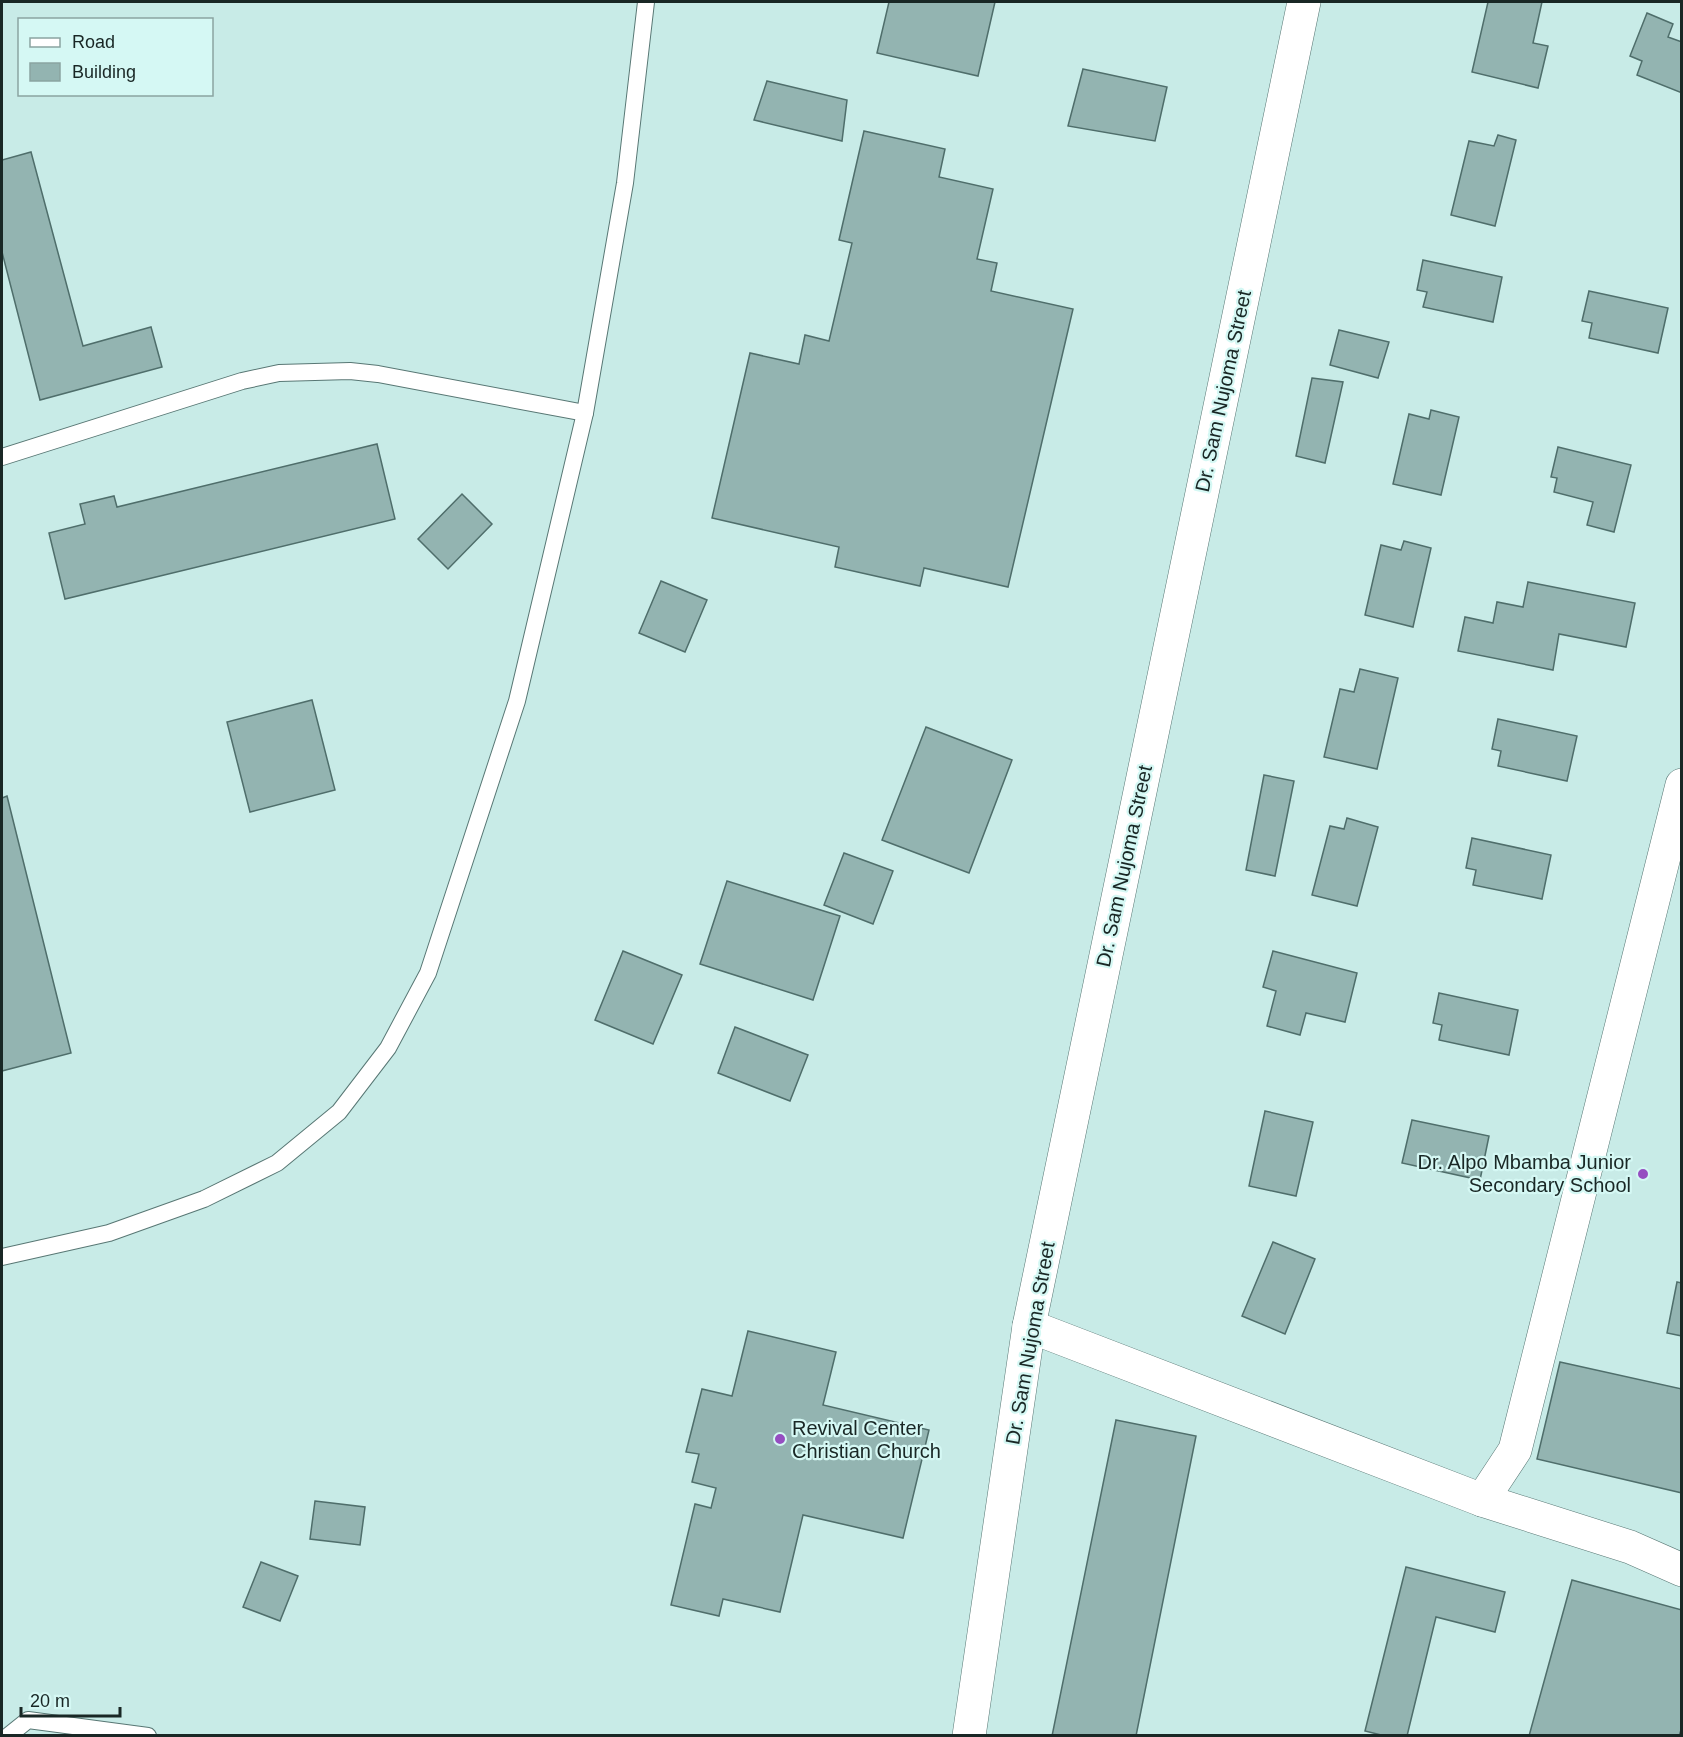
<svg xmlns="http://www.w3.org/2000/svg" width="1683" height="1737" viewBox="0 0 1683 1737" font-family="Helvetica,sans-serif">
  <rect width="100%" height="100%" fill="#c8ebe7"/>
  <g fill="#93b4b1" stroke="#4f6e6b" stroke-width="1.5">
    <polygon points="889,2 995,2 978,76 877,53"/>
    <polygon points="1488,2 1542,2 1533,43 1548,46 1538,88 1472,72"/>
    <polygon points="1647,13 1673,24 1668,37 1682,42 1682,93 1637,75 1642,61 1630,56"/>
    <polygon points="1083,69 1167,87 1155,141 1068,126"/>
    <polygon points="767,81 847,100 842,141 754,120"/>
    <polygon points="864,131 945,149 939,177 993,189 977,259 997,263 991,291 1073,309 1008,587 924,568 920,586 835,567 839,547 712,518 750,353 799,364 805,335 829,341 852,243 839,240"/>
    <polygon points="1498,135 1516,140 1495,226 1451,215 1469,141 1494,146"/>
    <polygon points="31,152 83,346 151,327 162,367 40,400 2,252 2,160"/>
    <polygon points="1423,260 1502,277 1493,322 1423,307 1427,292 1417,290"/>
    <polygon points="1589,291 1668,308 1658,353 1589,338 1592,323 1582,321"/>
    <polygon points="1339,330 1389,342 1378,378 1330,365"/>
    <polygon points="1312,378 1343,382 1325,463 1296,456"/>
    <polygon points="1431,410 1459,417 1441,495 1393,484 1409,414 1429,419"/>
    <polygon points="377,444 395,519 65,599 49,533 85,524 80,504 114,496 117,507"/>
    <polygon points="1558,447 1631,465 1614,532 1587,525 1593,502 1554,492 1557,478 1551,477"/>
    <polygon points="462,494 492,524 448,569 418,539"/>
    <polygon points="1404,541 1431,548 1413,627 1365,615 1381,545 1401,550"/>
    <polygon points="661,581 707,600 685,652 639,633"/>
    <polygon points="1528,582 1635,603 1626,647 1559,634 1553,670 1458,651 1465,617 1493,623 1497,602 1523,607"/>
    <polygon points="1360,669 1398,678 1377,769 1324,757 1340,689 1354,692"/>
    <polygon points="312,700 335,790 250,812 227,722"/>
    <polygon points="1498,719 1577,736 1567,781 1498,766 1501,751 1492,749"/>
    <polygon points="926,727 1012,760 969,873 882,840"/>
    <polygon points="1264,775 1294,781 1275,876 1246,870"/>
    <polygon points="7,796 71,1053 2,1071 2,798"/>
    <polygon points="1347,818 1378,827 1357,906 1312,895 1330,826 1344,829"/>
    <polygon points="1472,838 1551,855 1542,899 1473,885 1476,870 1466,868"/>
    <polygon points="844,853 893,871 873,924 824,905"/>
    <polygon points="727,881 840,916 813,1000 700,964"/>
    <polygon points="623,951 682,975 653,1044 595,1020"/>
    <polygon points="1273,951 1357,973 1345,1022 1306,1013 1300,1035 1267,1026 1276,991 1263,987"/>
    <polygon points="1439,993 1518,1010 1509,1055 1439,1040 1442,1025 1433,1023"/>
    <polygon points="735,1027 808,1055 790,1101 718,1073"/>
    <polygon points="1265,1111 1313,1122 1296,1196 1249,1186"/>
    <polygon points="1412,1120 1489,1136 1480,1180 1402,1163"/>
    <polygon points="1273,1242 1315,1259 1285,1334 1242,1316"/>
    <polygon points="1677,1282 1682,1283 1682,1336 1667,1333"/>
    <polygon points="748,1331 836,1352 823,1405 929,1430 903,1538 803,1515 780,1612 723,1599 719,1616 671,1605 695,1504 711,1508 716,1488 692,1482 699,1454 686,1452 702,1389 732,1396"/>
    <polygon points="1560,1362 1682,1389 1682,1493 1537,1459"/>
    <polygon points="1116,1420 1196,1436 1136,1736 1052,1736"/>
    <polygon points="315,1501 365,1507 360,1545 310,1539"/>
    <polygon points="261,1562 298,1576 280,1621 243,1607"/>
    <polygon points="1406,1567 1505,1592 1495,1632 1436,1617 1407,1736 1385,1736 1365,1731"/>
    <polygon points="1572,1580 1682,1610 1682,1727 1679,1736 1529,1736"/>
  </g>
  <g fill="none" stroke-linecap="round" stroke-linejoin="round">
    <defs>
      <g id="lane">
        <polyline points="2,457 242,381 279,373 350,371 378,374 585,413"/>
        <polyline points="2,1257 109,1233 204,1199 277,1163 339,1112 388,1048 428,973 517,701 585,413 625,183 646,2"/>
        <polyline points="8,1736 28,1720 148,1736"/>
      </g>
      <g id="street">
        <polyline points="1029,1326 1482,1500 1630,1547 1682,1570"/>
        <polyline points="1482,1500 1515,1450 1682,785"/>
      </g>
      <polyline id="secondary" points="969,1736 1029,1326 1304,2"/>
    </defs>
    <use href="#lane" stroke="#587774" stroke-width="18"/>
    <use href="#street" stroke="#587774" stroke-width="34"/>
    <use href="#secondary" stroke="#587774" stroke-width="34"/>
    <use href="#lane" stroke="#fff" stroke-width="16"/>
    <use href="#street" stroke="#fff" stroke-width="33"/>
    <use href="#secondary" stroke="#fff" stroke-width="33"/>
  </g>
  <g fill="#964ec1" stroke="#d5f8f4" stroke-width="2">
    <circle cx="1643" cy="1174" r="6"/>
    <circle cx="780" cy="1439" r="6"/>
  </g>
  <g text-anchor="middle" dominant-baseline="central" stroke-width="4.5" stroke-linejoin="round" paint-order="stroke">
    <g font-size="20" fill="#192725" stroke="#d5f8f4">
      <text transform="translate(1223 391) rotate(-78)">Dr. Sam Nujoma Street</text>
      <text transform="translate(1124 866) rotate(-78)">Dr. Sam Nujoma Street</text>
      <text transform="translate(1030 1343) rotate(-80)">Dr. Sam Nujoma Street</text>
    </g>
    <g font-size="20" fill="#192725" stroke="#d5f8f4" text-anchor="end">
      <text x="1631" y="1162">Dr. Alpo Mbamba Junior<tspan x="1631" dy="23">Secondary School</tspan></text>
      <text x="792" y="1428" text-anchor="start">Revival Center<tspan x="792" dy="23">Christian Church</tspan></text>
    </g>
  </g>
  <rect width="1683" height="1737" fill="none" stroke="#192725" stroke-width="6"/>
  <rect x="18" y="18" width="195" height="78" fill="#d5f8f4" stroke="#8aa4a1" stroke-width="1.5"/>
  <rect x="30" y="38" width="30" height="9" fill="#ffffff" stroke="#8aa4a1" stroke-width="1.5"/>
  <text x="72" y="48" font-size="18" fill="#192725">Road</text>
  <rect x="30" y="63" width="30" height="18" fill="#93b4b1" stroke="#8aa4a1" stroke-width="1.5"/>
  <text x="72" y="78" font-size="18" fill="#192725">Building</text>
  <path d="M21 1707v9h99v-9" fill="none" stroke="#192725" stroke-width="3"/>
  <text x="30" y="1707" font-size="18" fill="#192725" stroke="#d5f8f4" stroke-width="4.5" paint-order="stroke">20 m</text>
</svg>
